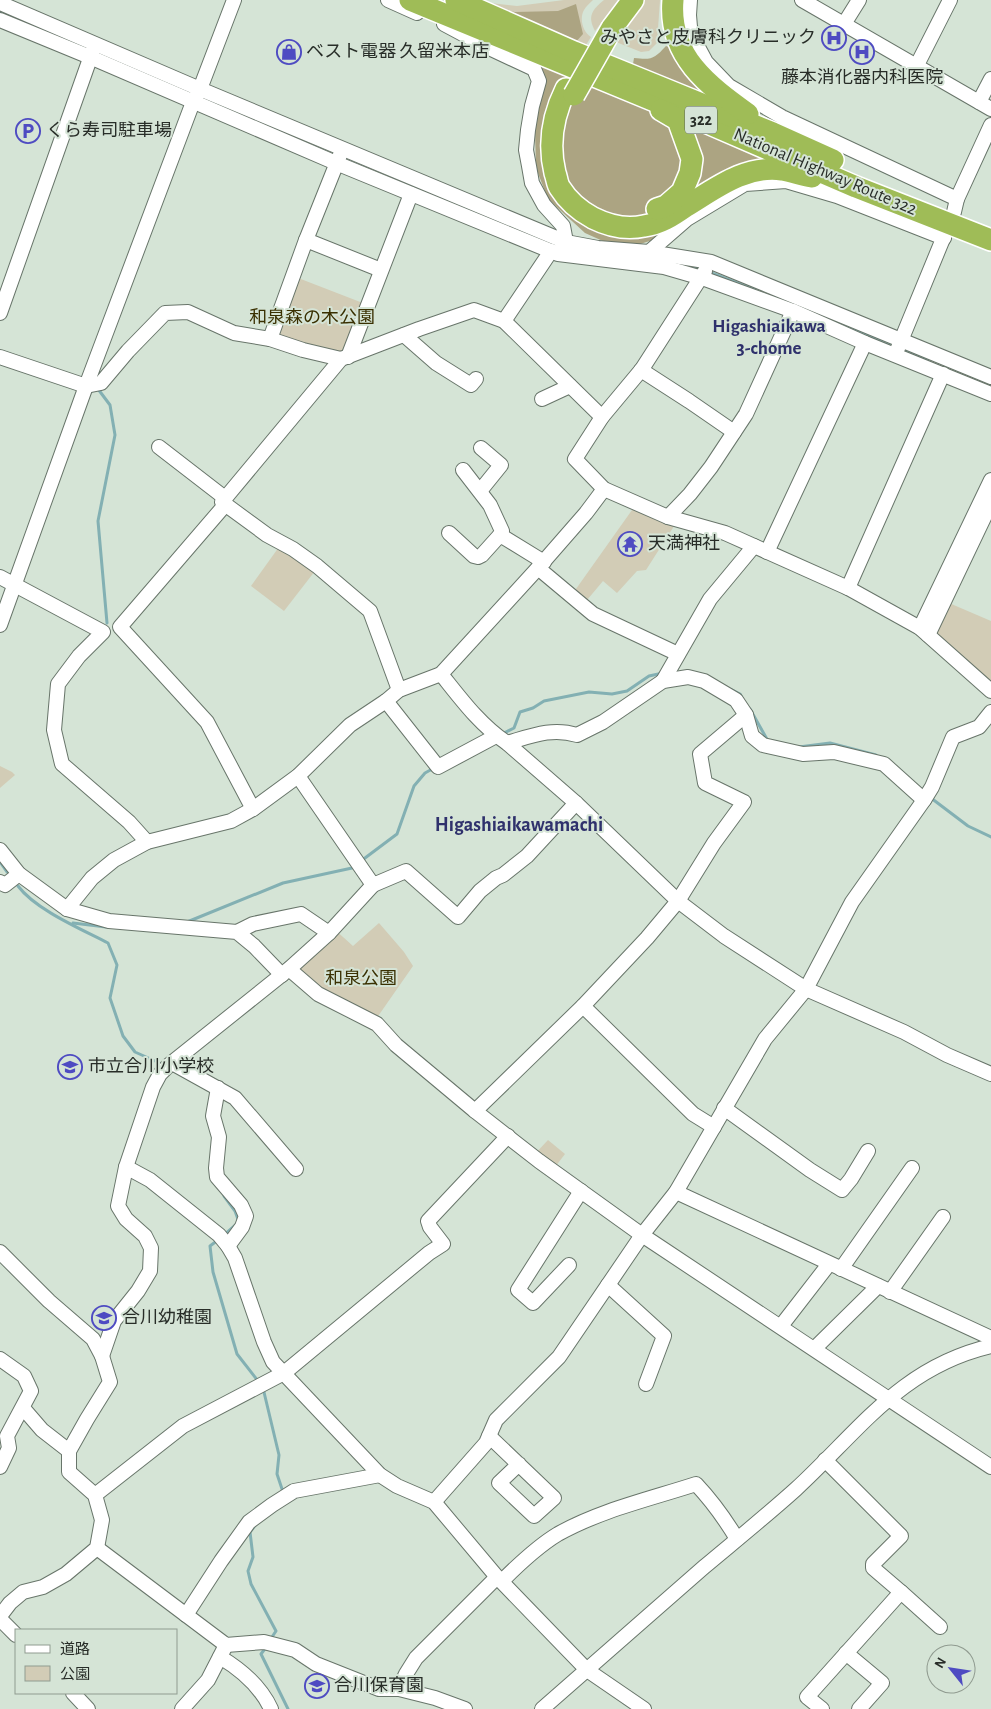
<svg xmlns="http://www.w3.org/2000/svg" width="991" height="1709" viewBox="0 0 991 1709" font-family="'Alegreya Sans','Noto Sans JP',sans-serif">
  <rect width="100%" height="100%" fill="#d5e4d6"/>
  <g fill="#d2ccb6">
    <path d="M564 0H593C590 3 586 6 584 10 579 19 583 32 591 37L586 45 472 1 517 6Z"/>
    <path d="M604 0H618L595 31C587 16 592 10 604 0Z"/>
    <polygon points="639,0 660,0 657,43 649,51 641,52 611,40"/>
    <polygon points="293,276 368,305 348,357 270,339"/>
    <polygon points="637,503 676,523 646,570 637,571 617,593 603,581 582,606 571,596"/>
    <polygon points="279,547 315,571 284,611 251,586"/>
    <polygon points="942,600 991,621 991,690 924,630"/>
    <polygon points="0,766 12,772 15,775 0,788"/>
    <polygon points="379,923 404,952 413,966 374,1022 289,969 333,928 353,946"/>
    <polygon points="548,1140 565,1154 552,1171 533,1156"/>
  </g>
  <g fill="#aca482">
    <polygon points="576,4 583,34 574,44 489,7 515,12 558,11"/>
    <path d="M666 46 671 48 683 70 706 98 653 78 633 64 634 58C652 60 654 59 666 46Z"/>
    <polygon points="527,58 844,189 797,177 771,173 656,239 637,245 605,242 585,233 548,199 536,168 535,132 540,95"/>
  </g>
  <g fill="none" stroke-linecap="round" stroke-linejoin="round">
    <g stroke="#83b0b3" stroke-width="3">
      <polyline points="0,11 75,43"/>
      <polyline points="678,264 701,268"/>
      <polyline points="709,272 755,290"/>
      <polyline points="835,322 893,347"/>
      <polyline points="902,350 928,361"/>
      <polyline points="98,389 110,405 115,435 98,521 107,623"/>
      <polyline points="732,690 740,694 742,698"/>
      <polyline points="750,709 768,741"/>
      <polyline points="502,734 514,728 520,712 533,708 544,701 589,692 612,694 627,691 649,676 663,673"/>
      <polyline points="799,747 830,743 876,755"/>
      <polyline points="931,798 968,826 991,837"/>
      <polyline points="361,861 397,834 414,786 425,773 434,768"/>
      <polyline points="0,862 7,872"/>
      <path d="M18 886C36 910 81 929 108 943L117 965 110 998 123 1036 135 1052 164 1065"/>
      <polyline points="187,922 283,883 352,868 356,865"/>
      <polyline points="73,923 106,927"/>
      <polyline points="223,1236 239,1222 235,1211 224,1196"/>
      <polyline points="218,1240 210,1246 213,1272 237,1354 258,1381"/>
      <polyline points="263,1388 279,1455 277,1474 283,1492 282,1493"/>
      <polyline points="257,1523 250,1532 253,1557 248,1571 251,1584 276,1631 270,1640"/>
      <polyline points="267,1646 261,1654 288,1709"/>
    </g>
    <defs>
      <g id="minor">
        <polyline points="234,0 200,89 193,102 86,386 101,383 128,351 165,313 188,312 234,333 270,339 303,350 341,359"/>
        <polyline points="388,0 417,13"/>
        <polyline points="690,0 689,15 690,27 698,47 706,62 729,86 782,117 957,199"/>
        <polyline points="802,0 991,109"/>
        <polyline points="0,3 200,89 566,242 598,248 649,252 711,262 991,377"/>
        <polyline points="0,20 90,57 336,163 558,254 664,267 702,278 793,311 865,343 991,394"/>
        <polyline points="444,24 489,48 534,69 539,81 532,106 528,130 526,150 529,166 532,183 544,205 563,226 566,242 561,249"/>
        <polyline points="844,24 859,0"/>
        <polyline points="917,65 950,0"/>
        <polyline points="979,102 991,79"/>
        <polyline points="306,240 381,270"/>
        <polyline points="649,252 687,219 745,184 786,181 837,196 944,238"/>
        <polyline points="705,271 642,369 602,417 575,459 604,489 668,517 725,533 848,588 920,628 991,691"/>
        <polyline points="0,313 93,50"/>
        <polyline points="504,321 551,251"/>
        <polyline points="404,335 436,363 471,385 476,379"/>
        <polyline points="270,339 306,240 340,155"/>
        <polyline points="898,348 954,212 957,199 991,125"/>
        <polyline points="0,357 86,386 0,625"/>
        <polyline points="348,357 411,194"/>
        <polyline points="641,370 689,401 734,432"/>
        <polyline points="542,399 570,386"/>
        <polyline points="159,447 225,498"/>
        <polyline points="463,470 490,505 502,531 500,535"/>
        <polyline points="480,491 501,465 481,448"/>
        <polyline points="225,505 120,627 207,722 253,809"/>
        <polyline points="668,517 690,494 711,467 746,414 793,311"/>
        <polyline points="449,533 474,556 478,557 482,555 500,535 544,562"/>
        <polyline points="767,552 865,343"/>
        <polyline points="538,568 593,614 678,654"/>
        <polyline points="0,577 103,632 79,656 58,684 54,730 62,764 129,822 147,842"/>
        <polyline points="848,588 943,374"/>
        <polyline points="920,628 991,480"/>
        <polyline points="928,635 991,503"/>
        <path d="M441 674C461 699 480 725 507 743L576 803 678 901 724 936 806 989 904 1032 947 1055 991 1074"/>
        <polyline points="663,681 710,599 754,546"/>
        <polyline points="399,690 370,611 317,566 293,549 267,535 222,502 341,359 419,329 474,310 504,321 602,417"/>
        <polyline points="386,701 438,767 496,736"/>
        <path d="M507 743C531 736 552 727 577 735L603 722 663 681 688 677 704 681 736 700 746 715 752 736 763 745 803 754 834 752 884 764 924 800"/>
        <polyline points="298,776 373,885 406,871 458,917 480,891 496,878 503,875 527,856 576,803"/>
        <polyline points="0,850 19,874 67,909 109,921 237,932 254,946 282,975"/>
        <polyline points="0,882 5,885 19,874"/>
        <polyline points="67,909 92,878 114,860 147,842 231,821 253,809 298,776 350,725 386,701 399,690 441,674 538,568 586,513 604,489"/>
        <polyline points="237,932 253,924 301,914 329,933"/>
        <polyline points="289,969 318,994 377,1024 396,1045 475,1111 539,1161 642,1235 991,1467"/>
        <polyline points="583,1006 693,1114 714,1127"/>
        <polyline points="172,1063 235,1098 296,1169"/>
        <polyline points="218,1088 213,1116 219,1137 216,1168 217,1177 241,1205 246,1216 242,1227 228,1246"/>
        <polyline points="724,1108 810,1170 842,1190 851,1179 868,1151"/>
        <polyline points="475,1111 583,1006 647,938 678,901 714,843 744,802 705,783 700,754 746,715"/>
        <polyline points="126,1167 150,1180 219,1235 228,1246 235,1258 264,1342 273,1362 380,1475 397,1486 434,1502 497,1577 587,1670 644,1709"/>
        <polyline points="676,1192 991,1338"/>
        <polyline points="0,1252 49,1301 93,1339 102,1356 110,1382 87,1419 69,1451 69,1472 95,1495 102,1520 97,1548 66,1574 43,1587 23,1592 10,1603 0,1616"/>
        <polyline points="569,1265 533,1303 518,1290 581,1191"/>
        <polyline points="841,1269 912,1168"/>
        <polyline points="608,1285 664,1336 646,1384"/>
        <polyline points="890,1292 943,1217"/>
        <polyline points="781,1326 829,1264"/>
        <polyline points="815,1348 878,1286"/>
        <polyline points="102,1356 114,1321 138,1291 150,1271 151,1248 145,1236 126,1219 118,1206 126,1167 153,1087 160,1074 169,1065 289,969 329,933 373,885"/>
        <polyline points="0,1359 24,1376 31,1391 7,1436 9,1448 0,1467"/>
        <polyline points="23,1408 42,1430 69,1451"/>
        <polyline points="489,1436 554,1498 534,1516 499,1483 519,1464"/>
        <polyline points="95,1495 183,1426 284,1373 429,1253 443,1244 430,1227 428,1221 508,1136"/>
        <polyline points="434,1502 486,1443 496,1420 559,1357 642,1235 676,1192 765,1039 806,989 852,902 924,800 932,787 953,737 979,727 991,712"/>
        <polyline points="97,1548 226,1645 264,1642 295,1650 316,1664 379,1689 399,1689 435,1698 465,1709"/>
        <path d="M502 1581C519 1564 538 1546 558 1534 601 1510 650 1499 696 1484 712 1501 725 1519 737 1539"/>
        <polyline points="901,1592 940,1627"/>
        <polyline points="186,1615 221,1561 249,1522 272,1505 294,1491 380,1475"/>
        <polyline points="0,1619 16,1635"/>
        <polyline points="846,1653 882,1683 859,1709"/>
        <path d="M220 1657C240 1669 261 1687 271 1709"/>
        <polyline points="399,1689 406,1674 416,1658 497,1577"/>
        <polyline points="73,1693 88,1709"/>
        <polyline points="182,1709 208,1680 226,1645"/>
        <path d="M542 1709C596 1662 650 1614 704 1567 735 1541 766 1516 796 1489 860 1430 901 1367 991 1346"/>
        <polyline points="822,1709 807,1697 901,1592 873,1568 873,1564 901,1536 825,1460"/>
      </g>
      <g id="highway">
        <polyline points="410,0 696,118 856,187 991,240"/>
        <polyline points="456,0 574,52 773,133 833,160"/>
        <path d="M673 0C668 56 708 85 748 114"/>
        <polyline points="612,28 633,0"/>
        <path d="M566 89C553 115 548 144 555 173 557 178 557 184 560 188 568 201 580 211 593 218 609 226 626 230 644 226 660 224 672 216 685 207 715 189 744 165 782 170 792 172 802 175 812 177"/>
        <polyline points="657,209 666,206 682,192 690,173 692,159 678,120 661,110"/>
      </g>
    </defs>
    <use href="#minor" stroke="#68756a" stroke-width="16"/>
    <use href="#highway" stroke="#fff" stroke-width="24"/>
    <use href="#minor" stroke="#fff" stroke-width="14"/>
    <use href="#highway" stroke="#9fbc57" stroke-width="21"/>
    <defs>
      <polyline id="highway-bridge" points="574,95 612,28"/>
    </defs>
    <use href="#highway-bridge" stroke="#fff" stroke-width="24" stroke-linecap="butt"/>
    <use href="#highway-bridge" stroke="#9fbc57" stroke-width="21"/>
  </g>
  <defs>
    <symbol id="hospital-ring" viewBox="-11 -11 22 22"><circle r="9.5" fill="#d5e4d6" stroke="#4e4bc2" stroke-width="1.5"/><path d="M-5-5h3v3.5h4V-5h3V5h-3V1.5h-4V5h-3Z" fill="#4e4bc2"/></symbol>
    <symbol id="shop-ring" viewBox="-11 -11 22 22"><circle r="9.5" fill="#d5e4d6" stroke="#4e4bc2" stroke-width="1.5"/><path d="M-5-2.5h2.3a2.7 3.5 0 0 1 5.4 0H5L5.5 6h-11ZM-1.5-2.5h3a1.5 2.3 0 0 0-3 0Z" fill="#4e4bc2"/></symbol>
    <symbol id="parking-ring" viewBox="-11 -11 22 22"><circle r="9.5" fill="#d5e4d6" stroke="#4e4bc2" stroke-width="1.5"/><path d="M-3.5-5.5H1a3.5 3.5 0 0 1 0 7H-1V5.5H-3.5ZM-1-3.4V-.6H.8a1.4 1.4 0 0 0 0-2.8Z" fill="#4e4bc2"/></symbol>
    <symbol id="temple-ring" viewBox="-11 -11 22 22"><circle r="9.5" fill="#d5e4d6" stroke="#4e4bc2" stroke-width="1.5"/><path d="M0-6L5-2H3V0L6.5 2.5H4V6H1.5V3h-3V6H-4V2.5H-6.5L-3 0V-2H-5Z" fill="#4e4bc2"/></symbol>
    <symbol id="school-ring" viewBox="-11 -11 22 22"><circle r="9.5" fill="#d5e4d6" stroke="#4e4bc2" stroke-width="1.5"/><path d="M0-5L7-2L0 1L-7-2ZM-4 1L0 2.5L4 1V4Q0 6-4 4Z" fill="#4e4bc2"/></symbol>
  </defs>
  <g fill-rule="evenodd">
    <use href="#hospital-ring" x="820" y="24" width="28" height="28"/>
    <use href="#shop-ring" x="275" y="38" width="28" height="28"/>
    <use href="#hospital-ring" x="848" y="38" width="28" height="28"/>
    <use href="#parking-ring" x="14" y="117" width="28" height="28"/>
    <use href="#temple-ring" x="616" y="530" width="28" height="28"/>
    <use href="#school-ring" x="56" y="1053" width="28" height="28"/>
    <use href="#school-ring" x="90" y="1304" width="28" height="28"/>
    <use href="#school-ring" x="303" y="1672" width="28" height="28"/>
  </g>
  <g text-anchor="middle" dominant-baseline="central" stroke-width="4" stroke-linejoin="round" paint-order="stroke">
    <rect fill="#d5e4d6" stroke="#5c645c" stroke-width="1" x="685" y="106.5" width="32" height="27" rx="4"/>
    <g font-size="16" font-weight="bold" fill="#282d28">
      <text x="701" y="120">322</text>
    </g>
    <g font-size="18" fill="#282d28" stroke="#d5e4d6" text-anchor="start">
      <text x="816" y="38" text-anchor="end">みやさと皮膚科クリニック</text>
      <text x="306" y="52">ベスト電器 久留米本店</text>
      <text x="862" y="78" text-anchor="middle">藤本消化器内科医院</text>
      <text x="46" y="131">くら寿司駐車場</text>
      <text x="648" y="544">天満神社</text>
      <text x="88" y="1067">市立合川小学校</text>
      <text x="122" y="1318">合川幼稚園</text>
      <text x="334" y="1686">合川保育園</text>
    </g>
    <g font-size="18" fill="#282d28" stroke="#d5e4d6">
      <text transform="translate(825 172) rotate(23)">National Highway Route 322</text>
    </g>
    <g font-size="18" fill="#3a3002" stroke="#d5e4d6">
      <text x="312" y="318">和泉森の木公園</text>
      <text x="361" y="979">和泉公園</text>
    </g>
    <g font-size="19" font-weight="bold" fill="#2f316c" stroke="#d5e4d6">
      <text x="769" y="326">Higashiaikawa<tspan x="769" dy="22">3-chome</tspan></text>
    </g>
    <g font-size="20" font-weight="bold" fill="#2f316c" stroke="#d5e4d6">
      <text x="519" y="825">Higashiaikawamachi</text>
    </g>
  </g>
  <rect x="15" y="1629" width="162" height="65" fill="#d5e4d6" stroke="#909b90"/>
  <rect x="25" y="1645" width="25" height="8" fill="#ffffff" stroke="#909b90"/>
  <text x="60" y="1654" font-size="15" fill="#282d28">道路</text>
  <rect x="25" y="1666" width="25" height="15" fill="#d2ccb6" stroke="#909b90"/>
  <text x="60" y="1679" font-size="15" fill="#282d28">公園</text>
  <g transform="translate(951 1669) rotate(300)"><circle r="24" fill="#d5e4d6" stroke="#909b90"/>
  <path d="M0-4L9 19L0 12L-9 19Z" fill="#4e4bc2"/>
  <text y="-8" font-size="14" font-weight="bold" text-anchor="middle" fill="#282d28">N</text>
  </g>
</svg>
